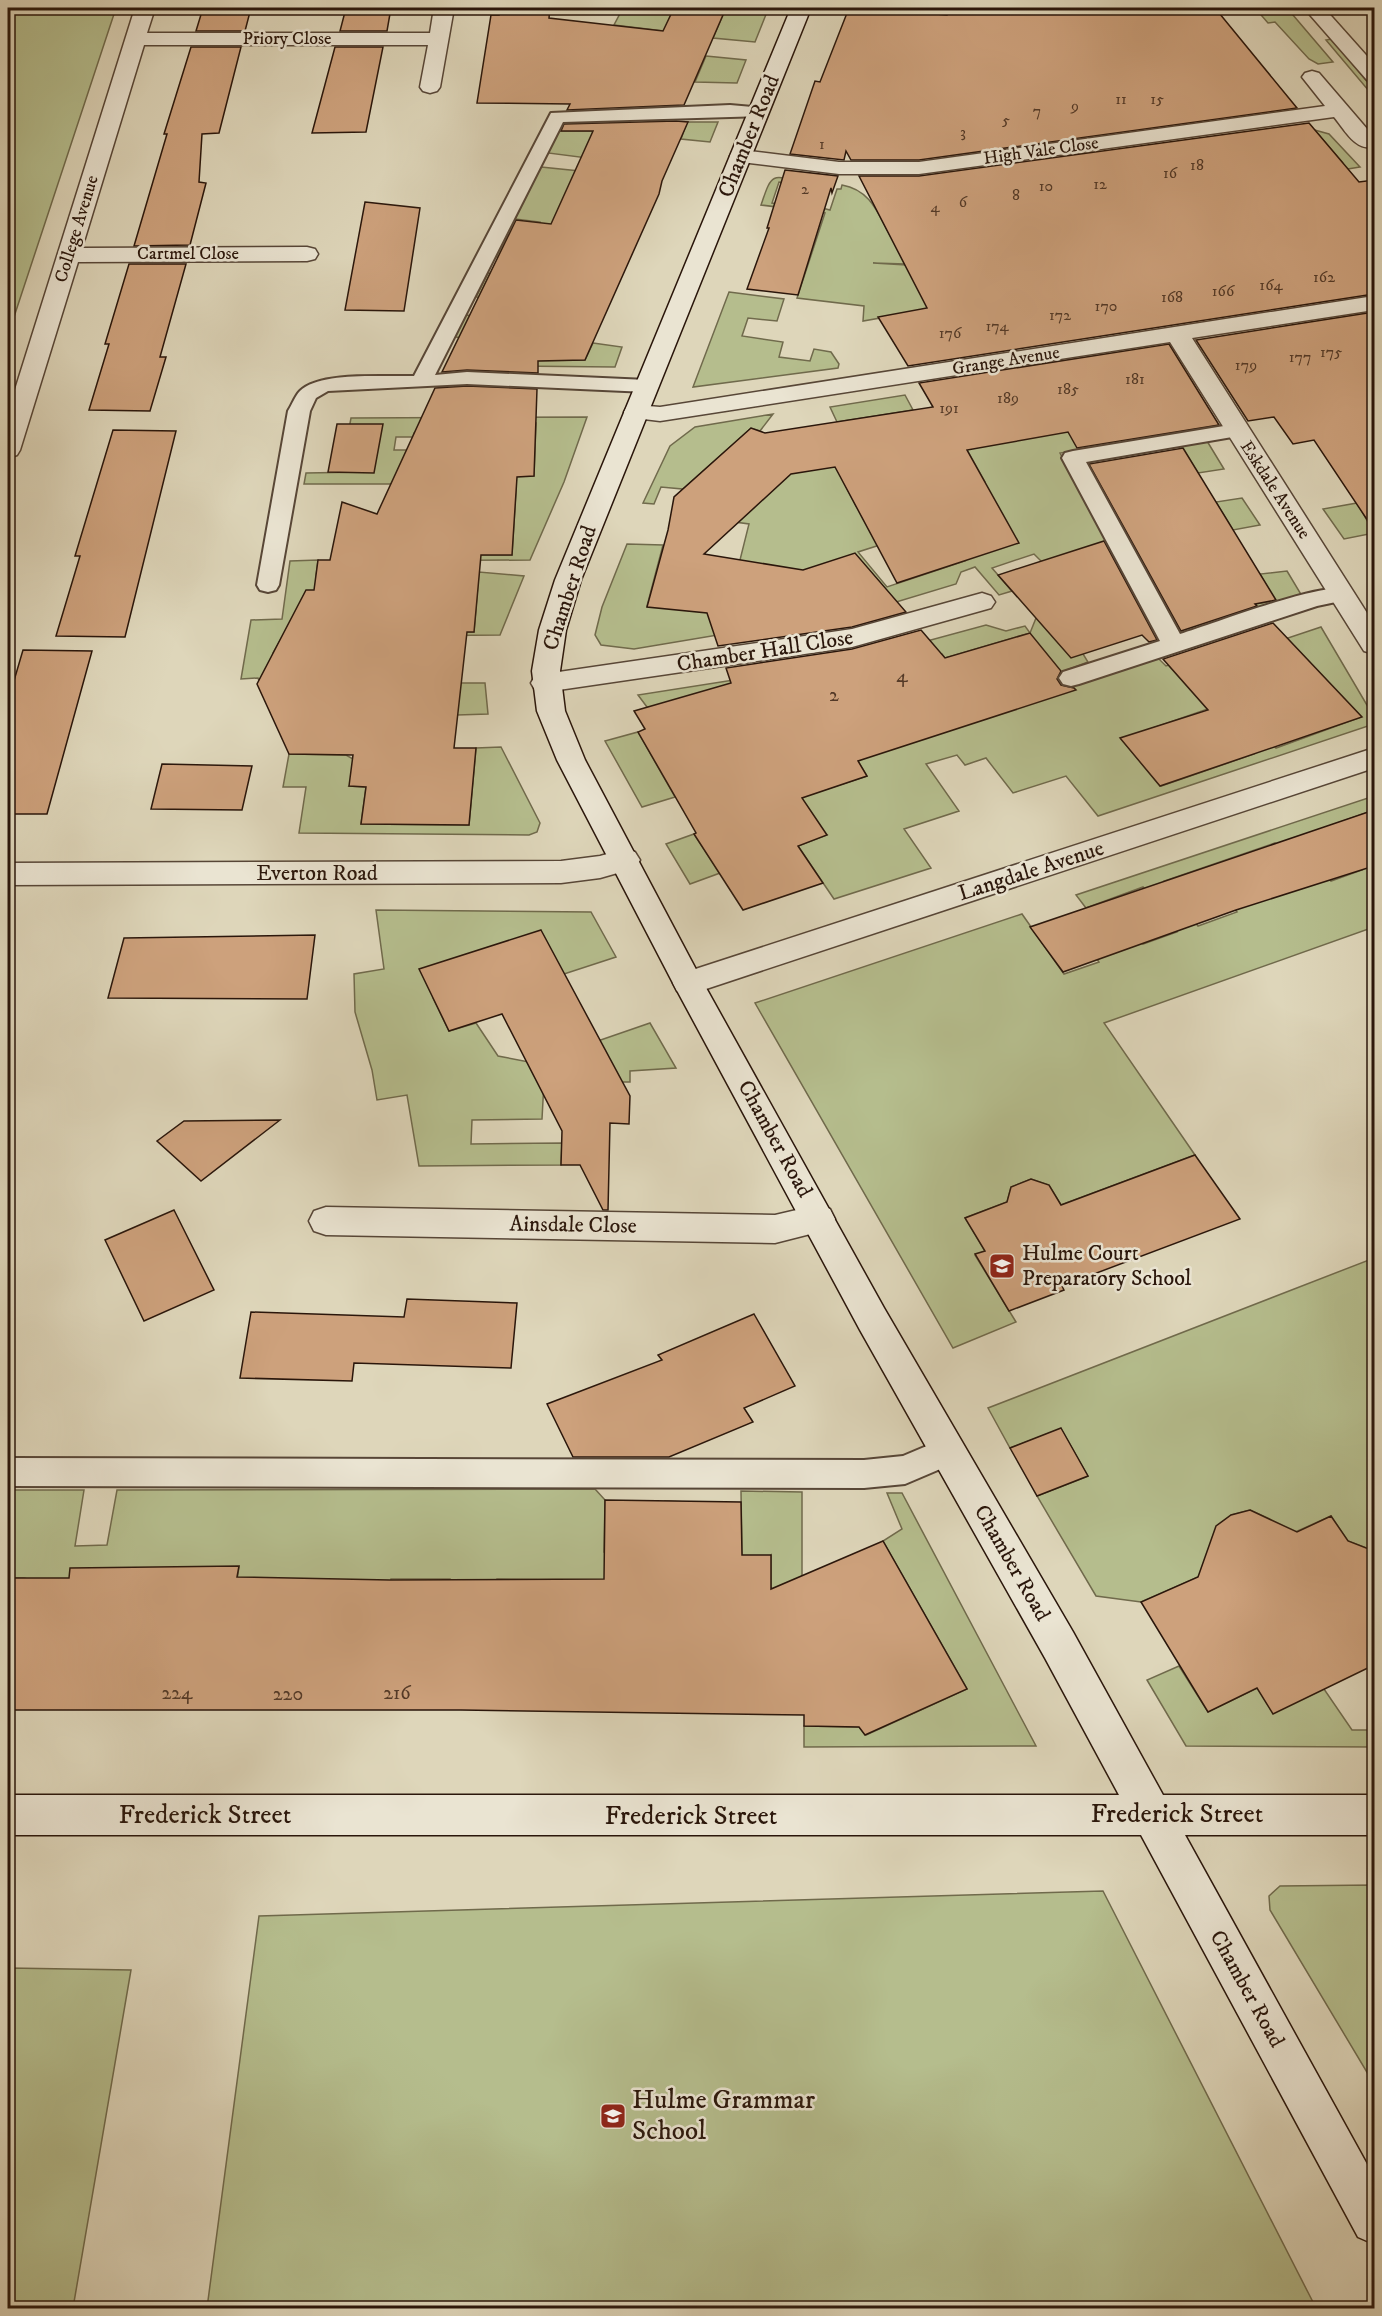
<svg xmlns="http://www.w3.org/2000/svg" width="1382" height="2316" viewBox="0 0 1382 2316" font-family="'IM FELL DW Pica',serif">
  <rect width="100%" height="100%" fill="#ded6ba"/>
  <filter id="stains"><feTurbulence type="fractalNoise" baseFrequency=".00333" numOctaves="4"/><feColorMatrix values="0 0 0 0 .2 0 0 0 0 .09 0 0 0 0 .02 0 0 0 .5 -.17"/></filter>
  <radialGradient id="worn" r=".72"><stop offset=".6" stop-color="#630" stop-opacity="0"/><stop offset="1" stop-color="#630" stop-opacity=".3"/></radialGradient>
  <g fill="#b5bd8d" stroke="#706a4c" stroke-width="1.5" fill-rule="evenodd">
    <polygon points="8,8 116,8 8,335"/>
    <polygon points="623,8 674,8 664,31 614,25"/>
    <polygon points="726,8 767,12 755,42 713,38"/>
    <polygon points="1255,8 1287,8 1333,62 1318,64 1309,59 1275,22 1268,23"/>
    <polygon points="1332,39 1374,90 1374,97 1326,40"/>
    <polygon points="706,56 746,60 737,83 695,82"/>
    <polygon points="687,122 718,122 710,142 681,139"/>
    <path d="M1311 129 1329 134 1360 167 1299 177 1330 202 1374 196V200L939 265 873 263 940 267 1374 203V213L1362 215 1374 231V240L1011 295 863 321 864 306 797 298 825 213 761 205C771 176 771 171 802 185L779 182 772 203 826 209 830 210 837 189H841L842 185C871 190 878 214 891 237ZM1318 134 1343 163 1283 139Z"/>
    <polygon points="559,131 607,131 595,159 548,153"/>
    <polygon points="541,167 589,172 520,346 455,337 466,315 493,318 501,300 476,297 488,273 514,276 522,260 496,257 507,235 533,238 540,222 515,219"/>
    <polygon points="729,292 784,299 777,321 748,318 742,336 783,342 779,357 810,361 814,349 831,352 839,364 838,368 693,387"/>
    <polygon points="593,343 622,347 615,367 514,366 517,361 585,360"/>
    <polygon points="905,395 913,410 837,422 830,407"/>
    <path d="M773 414 760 431 751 428 683 489 798 467H836L856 506 985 482 965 446 1036 424 1088 429 1099 447 1060 453 1142 608 1124 628 1083 654 1088 662 1061 672 1071 686 1158 658 1166 666 1207 653 1213 643 1237 635 1252 650 1321 627 1374 717V724L1098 816 1066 776 1013 793 986 758 965 765 957 755 926 764 959 811 904 829 931 868 834 899 798 846 827 835 774 806 867 776 858 761 647 707 638 695 772 674 905 647 986 625 1006 631 1025 626 1030 633 1036 618 1044 564 1034 554 992 568 1012 591 999 595 975 567 961 572 956 584 873 609 634 649 601 645 595 635 602 607 627 544 663 545 647 606 739 564 749 524 676 514 682 489 661 487 654 504 643 503 670 446 695 427ZM936 527 965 561 887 587 858 552ZM1030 633 1016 709 927 658 942 654 945 658ZM1233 700 1361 717 1276 748ZM1213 707 1254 754 1161 786 1121 739Z"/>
    <path d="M587 417 564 482 530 560 369 561 371 544 383 522H390L395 484H304L306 473 363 472 366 450H345L351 418ZM536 423 534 476 474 477 475 465 413 466 414 450H394L396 437H413L414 433H470L471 424ZM516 490 512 555H435L440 500H402L404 491Z"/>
    <polygon points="1207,441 1224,469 1198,473 1181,446"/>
    <polygon points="1242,498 1260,525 1233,530 1216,502"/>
    <polygon points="1374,500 1374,505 1360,508 1374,533 1344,539 1323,509"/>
    <polygon points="318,560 316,576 372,633 474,632 479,572 524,576 500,635 282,637 273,653 273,717 258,678 241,679 251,620 282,619 290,561"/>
    <polygon points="1287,571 1302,596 1180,634 1156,590 1190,585 1213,610 1275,601 1260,574"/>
    <polygon points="460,683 485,683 488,714 457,715"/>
    <polygon points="638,732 675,797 642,807 605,741"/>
    <polygon points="501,747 540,823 537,832 529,835 299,833 306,787 283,787 289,754 346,755 367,767 349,786 366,787 361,824 469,825 476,748"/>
    <path d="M1374 796V810L1295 838 1331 881 1362 870 1354 860 1374 852V927L1104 1023 1195 1155 1061 1205 1049 1185 1031 1179 1011 1187 1007 1202 965 1218 985 1251 975 1255 1016 1322 953 1348 755 1003 1022 914 1064 974 1099 962 1091 949 1136 934 1143 944 1177 932 1143 887 1086 908 1076 895ZM1275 843 1297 870 1228 900 1237 912 1198 926 1164 881Z"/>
    <polygon points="694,834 720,873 690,884 666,844"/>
    <polygon points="376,910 591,912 616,957 564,974 485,980 433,998 449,1031 476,1023 498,1056 534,1063 650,1023 676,1068 630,1071 630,1082 544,1082 542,1119 472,1120 471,1144 562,1143 561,1165 419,1166 407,1095 377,1100 372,1070 355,1012 354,974 384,969"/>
    <polygon points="1374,1258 1374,1551 1348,1541 1331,1516 1282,1538 1270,1519 1250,1510 1231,1515 1221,1567 1141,1602 1096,1596 1037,1496 1088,1476 1061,1429 1010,1448 988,1408"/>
    <polygon points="595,1489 605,1500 604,1552 664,1552 665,1501 688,1502 742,1555 741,1491 802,1492 802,1607 771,1624 771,1555 741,1583 497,1579 494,1620 446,1619 450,1579 391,1579 387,1620 231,1619 239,1567 171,1617 24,1578 8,1578 8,1490 84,1490 75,1546 107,1545 117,1490"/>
    <polygon points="887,1493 902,1493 1036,1746 804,1747 804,1726 859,1727 866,1735 967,1689 883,1541 902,1529"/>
    <polygon points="1179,1666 1208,1712 1257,1688 1324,1689 1352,1730 1374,1730 1374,1747 1186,1746 1147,1680"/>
    <polygon points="1374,1885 1374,2084 1270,1910 1269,1896 1280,1886"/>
    <polygon points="1103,1891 1316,2308 207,2308 259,1916"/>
    <polygon points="8,1968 131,1970 73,2308 8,2308"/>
  </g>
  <g fill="#cda17c" stroke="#2a160b" stroke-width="1.5">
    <polygon points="203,8 251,8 245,31 196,31"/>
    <polygon points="346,8 391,8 387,31 340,31"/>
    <polygon points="500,8 550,8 549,18 663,31 674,8 726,8 684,105 567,110 570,104 477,103 491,15 499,15"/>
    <polygon points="862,8 947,15 949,8 1215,8 1297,108 919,160 851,160 846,151 844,160 790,154 815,81 820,82 847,13 860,14"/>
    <polygon points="191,47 241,47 219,133 202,134 199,182 206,183 190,245 134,246 167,134 164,134"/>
    <polygon points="335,47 383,47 366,132 312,133"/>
    <polygon points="676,121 688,122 662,181 659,194 585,360 538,361 538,373 467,370 442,372 516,220 551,224 593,131 561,131 564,124"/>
    <polygon points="1309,123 1359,182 1374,180 1374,294 908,366 878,317 927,308 859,176 919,176"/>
    <polygon points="785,170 838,176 832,193 831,188 798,295 747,289 769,228 767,228"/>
    <polygon points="365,202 420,208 404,311 345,310"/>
    <polygon points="129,264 186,264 160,357 166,357 150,411 89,410 109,344 105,344"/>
    <polygon points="1374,312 1374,530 1314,440 1293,444 1274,417 1248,421 1196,340"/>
    <polygon points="1169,344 1219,425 1077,448 1068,432 967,450 1019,543 897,583 835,467 791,474 704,554 803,570 855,553 906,612 852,627 718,646 707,613 647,607 668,530 674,497 751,428 765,433 933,407 919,383"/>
    <polygon points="467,386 537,389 534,476 517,477 512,555 481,555 474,632 467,632 454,748 476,748 469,825 361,824 366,787 349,786 353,755 289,754 257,684 306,590 314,590 318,560 330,560 342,502 377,514 435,388"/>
    <polygon points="337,424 383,424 374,473 328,472"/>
    <polygon points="113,430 176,431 125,637 56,636 80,556 75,556"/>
    <polygon points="1183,448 1276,600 1255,604 1257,606 1181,631 1089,464"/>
    <polygon points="1104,541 1157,640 1149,642 1142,635 1071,658 998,575"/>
    <polygon points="1273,623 1362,717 1160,786 1120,738 1208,710 1163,659"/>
    <polygon points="921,630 945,658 1030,633 1061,671 1057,679 1061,685 1074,688 1076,690 858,761 867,776 802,798 827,835 798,846 823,883 743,910 694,834 696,833 638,732 645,729 634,711 731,683 726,668 852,649"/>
    <polygon points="23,650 92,651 47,814 8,814 8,701"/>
    <polygon points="162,764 252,766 242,810 151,809"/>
    <polygon points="1374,810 1374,866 1236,910 1063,972 1030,927"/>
    <polygon points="541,930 630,1096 629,1124 610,1123 608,1210 603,1210 580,1165 561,1165 562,1131 502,1014 449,1031 419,969"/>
    <polygon points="315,935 307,999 108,998 124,938"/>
    <polygon points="280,1120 201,1181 157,1141 184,1121"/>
    <polygon points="1195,1155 1240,1219 1062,1286 1064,1290 1009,1311 975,1254 985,1251 965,1218 1007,1202 1011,1187 1031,1179 1049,1185 1061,1205"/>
    <polygon points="174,1210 214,1290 144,1321 105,1240"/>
    <polygon points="407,1299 517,1303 511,1368 354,1363 352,1381 240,1378 251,1312 404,1317"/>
    <polygon points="754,1314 795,1386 744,1408 753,1422 669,1457 573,1457 547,1404 662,1360 658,1355"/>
    <polygon points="1061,1428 1088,1476 1037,1496 1010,1448"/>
    <polygon points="605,1500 741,1502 742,1555 771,1555 771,1589 883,1541 967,1689 865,1735 859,1727 804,1726 804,1715 461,1710 8,1710 8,1578 69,1578 70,1568 239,1566 237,1577 390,1580 604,1579"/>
    <polygon points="1250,1510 1297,1532 1331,1516 1348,1541 1374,1551 1374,1665 1273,1714 1257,1688 1208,1712 1141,1602 1198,1577 1216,1526 1231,1515"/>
  </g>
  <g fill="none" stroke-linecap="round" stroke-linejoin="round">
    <defs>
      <g id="lane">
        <path d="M730 105 764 108 767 112 764 116 563 122 435 375 467 372 647 380 654 382 657 386 654 390 647 392 467 384 328 391 316 398 310 411 279 585 276 590 268 592 260 590 257 585 288 411C292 405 295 396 300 391 319 371 386 377 414 376L551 113Z"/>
        <path d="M1236 424 1244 425 1247 430 1244 435 1086 462 1180 634C1213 624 1323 581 1350 589L1353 594 1350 599 1317 606 1079 684 1071 686 1063 684 1059 678 1063 672 1160 641 1062 458 1065 453 1073 451Z"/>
        <polygon points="948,1437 959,1441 964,1451 959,1461 905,1484 864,1488 8,1486 8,1458 864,1460 903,1456"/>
      </g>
      <g id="street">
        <polygon points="135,8 155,8 147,33 430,33 434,8 454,8 440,87 437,91 430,93 423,91 420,87 428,45 144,45 82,248 307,247 315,249 318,254 315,259 307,261 78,262 20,450 17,455 8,458 8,412"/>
        <polygon points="1304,8 1324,8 1374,64 1374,82 1367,80"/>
        <path d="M1312 71 1319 73 1374 137V147C1355 151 1345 130 1334 117L919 174H839L741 162 733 161 730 156 733 151 741 150 839 162H919L1325 106 1302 77 1305 73Z"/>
        <polygon points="1374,296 1374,310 1192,338 1374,624 1374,654 1364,651 1170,342 660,421 627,417 624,412 627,407 636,405 660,407"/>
        <polygon points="982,593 991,596 995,602 991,608 852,647 545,692 535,690 531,683 535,676 545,674 852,629"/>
        <polygon points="1374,748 1374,768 688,995 677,991 673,983 677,975"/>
        <polygon points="625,849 635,852 640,860 635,868 600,878 561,883 8,885 8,863 561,861 600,856"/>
        <polygon points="818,1205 830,1209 835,1219 830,1229 775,1243 326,1235 314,1231 309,1221 314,1211 326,1207 775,1215"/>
      </g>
      <polygon id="secondary" points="791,8 811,8 581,580 566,630 560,671 565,711 585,760 700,977 884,1308 1073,1632 1163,1795 1374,1795 1374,1835 1185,1835 1374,2177 1374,2244 1358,2237 1141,1835 8,1835 8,1795 1119,1795 1045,1658 860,1330 673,983 557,760 537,711 532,671 539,630 555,580"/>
    </defs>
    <use href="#lane" stroke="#574637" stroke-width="4"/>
    <use href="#street" stroke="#574637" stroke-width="3"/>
    <use href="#secondary" stroke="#2a160b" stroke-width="3"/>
    <use href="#lane" fill="#eae4d2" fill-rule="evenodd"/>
    <use href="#street" fill="#eae4d2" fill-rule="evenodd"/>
    <use href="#secondary" fill="#eae4d2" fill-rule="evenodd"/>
  </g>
  <defs>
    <symbol id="school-square" viewBox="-11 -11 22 22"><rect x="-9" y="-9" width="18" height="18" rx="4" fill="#8f2418" stroke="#eae4d2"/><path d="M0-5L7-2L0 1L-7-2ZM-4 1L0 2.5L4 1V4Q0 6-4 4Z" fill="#fff"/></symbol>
  </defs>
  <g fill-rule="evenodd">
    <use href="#school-square" x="987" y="1251" width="30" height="30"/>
    <use href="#school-square" x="598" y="2101" width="30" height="30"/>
  </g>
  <g text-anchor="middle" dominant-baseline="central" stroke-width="5" stroke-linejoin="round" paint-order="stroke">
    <g font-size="16" fill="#533927">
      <text x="1121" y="99">11</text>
      <text x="1157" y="99">15</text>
      <text x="1075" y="106">9</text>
      <text x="1037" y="111">7</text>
      <text x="1006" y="120">5</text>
      <text x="963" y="132">3</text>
      <text x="822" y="144">1</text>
      <text x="1197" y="165">18</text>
      <text x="1170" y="173">16</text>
      <text x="1100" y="184">12</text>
      <text x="1046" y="186">10</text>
      <text x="805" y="189">2</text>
      <text x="1016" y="195">8</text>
      <text x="963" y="202">6</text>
      <text x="935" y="207">4</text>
      <text x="1324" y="277">162</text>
      <text x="1271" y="285">164</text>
      <text x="1223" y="291">166</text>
      <text x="1172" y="297">168</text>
      <text x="1106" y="306">170</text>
      <text x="1060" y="315">172</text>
      <text x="997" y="326">174</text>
      <text x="950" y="333">176</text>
      <text x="1331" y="352">175</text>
      <text x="1300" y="357">177</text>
      <text x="1246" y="365">179</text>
      <text x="1135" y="379">181</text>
      <text x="1068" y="389">185</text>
      <text x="1008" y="398">189</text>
      <text x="949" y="408">191</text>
    </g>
    <g font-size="18" fill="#2a160b" stroke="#eae4d2">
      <text x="287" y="39">Priory Close</text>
      <text transform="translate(1041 151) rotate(-8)">High Vale Close</text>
      <text transform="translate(77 229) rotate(-73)">College Avenue</text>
      <text x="188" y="254">Cartmel Close</text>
      <text transform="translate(1006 361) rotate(-9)">Grange Avenue</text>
      <text transform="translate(1275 490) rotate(57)">Eskdale Avenue</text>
    </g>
    <g font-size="20" fill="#533927">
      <text x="902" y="676">4</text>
      <text x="834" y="695">2</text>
      <text x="177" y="1693">224</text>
      <text x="397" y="1693">216</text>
      <text x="288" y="1694">220</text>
    </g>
    <g font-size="22" fill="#2a160b" stroke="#eae4d2">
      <text transform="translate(749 136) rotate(-68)">Chamber Road</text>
      <text transform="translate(570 588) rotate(-72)">Chamber Road</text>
      <text transform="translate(765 651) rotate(-9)">Chamber Hall Close</text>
      <text transform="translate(1031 871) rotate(-18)">Langdale Avenue</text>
      <text x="317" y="873">Everton Road</text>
      <text transform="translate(775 1139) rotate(61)">Chamber Road</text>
      <text transform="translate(573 1225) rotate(1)">Ainsdale Close</text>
      <text transform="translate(1012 1563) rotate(60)">Chamber Road</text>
      <text transform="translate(1247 1989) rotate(61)">Chamber Road</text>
    </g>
    <g font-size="22" fill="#2a160b" stroke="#eae4d2" text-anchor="start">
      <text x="1022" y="1253">Hulme Court<tspan x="1022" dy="25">Preparatory School</tspan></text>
    </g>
    <g font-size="27" fill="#2a160b" stroke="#eae4d2">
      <text x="1177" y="1814">Frederick Street</text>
      <text x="205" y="1815">Frederick Street</text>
      <text x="691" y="1816">Frederick Street</text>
    </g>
    <g font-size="27" fill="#2a160b" stroke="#eae4d2" text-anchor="start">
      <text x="632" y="2100">Hulme Grammar<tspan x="632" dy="31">School</tspan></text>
    </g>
  </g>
  <rect width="1382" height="2316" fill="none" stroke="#ded6ba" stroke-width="30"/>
  <rect x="9" y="9" width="1364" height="2298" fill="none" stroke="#2a160b" stroke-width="3"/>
  <rect x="15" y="15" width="1352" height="2286" fill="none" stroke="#2a160b" stroke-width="1.5"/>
  <rect width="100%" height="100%" filter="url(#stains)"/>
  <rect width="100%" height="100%" fill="url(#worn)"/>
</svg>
